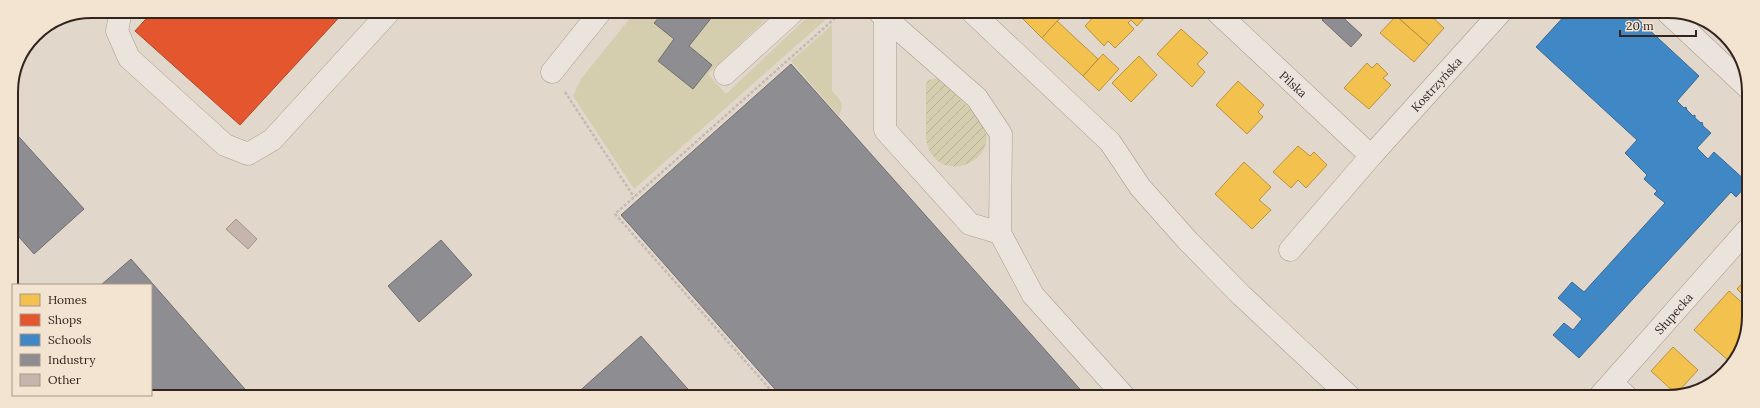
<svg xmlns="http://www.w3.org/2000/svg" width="1760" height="408" viewBox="0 0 1760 408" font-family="Lora,serif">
  <defs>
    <pattern id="garden-furrows" width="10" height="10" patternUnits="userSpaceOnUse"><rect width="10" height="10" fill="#d4cdae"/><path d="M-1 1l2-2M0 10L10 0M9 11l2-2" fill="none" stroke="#b7b095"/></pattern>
  </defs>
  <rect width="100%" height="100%" fill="#e2d7cb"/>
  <g fill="#d4cdae">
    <polygon points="635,12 664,12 655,23 674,39 658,61 693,89 712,65 689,46 716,12 774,12 708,74 726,94 813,12 832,12 832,14 634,189 573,96 581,79"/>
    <path d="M832 25V91C840 99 845 104 839 116L791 61Z"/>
  </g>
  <path fill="url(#garden-furrows)" d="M936 78C946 82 955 95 963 102 969 108 977 113 981 119 1007 162 935 190 926 139V84L928 80Z"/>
  <g fill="#f2c14e" stroke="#b99240">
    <polygon points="1023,12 1066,12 1042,38 1020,16"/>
    <polygon points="1098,12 1141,12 1146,16 1137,26 1131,20 1128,23 1134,29 1115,48 1108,41 1104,46 1085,26"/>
    <polygon points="1392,12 1427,12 1444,28 1429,45"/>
    <polygon points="1396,16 1429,45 1414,62 1380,33"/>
    <polygon points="1057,21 1098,59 1083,76 1042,38"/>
    <polygon points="1181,29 1208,53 1197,64 1205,72 1192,87 1157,54"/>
    <polygon points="1103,54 1119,69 1099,91 1083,76"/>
    <polygon points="1139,56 1157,75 1131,102 1112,83"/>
    <polygon points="1367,63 1372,68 1377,63 1388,74 1383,78 1391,85 1369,109 1344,88"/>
    <polygon points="1238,81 1264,105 1258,112 1263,117 1247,134 1216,105"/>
    <polygon points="1298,146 1310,156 1314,152 1327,165 1306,188 1298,180 1291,188 1273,172"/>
    <polygon points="1244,162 1271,187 1259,200 1271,210 1252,229 1215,194"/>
    <polygon points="1747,278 1747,299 1737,289"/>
    <polygon points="1729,291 1747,307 1747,331 1730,362 1694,330"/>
    <polygon points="1673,347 1698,370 1676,394 1651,371"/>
  </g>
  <polygon fill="#e4572e" stroke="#af4829" points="153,11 345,11 240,125 135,31"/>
  <polygon fill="#3f88c5" stroke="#3c6a93" points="1568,12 1630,12 1699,76 1677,101 1684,108 1686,107 1687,110 1693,116 1695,115 1695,118 1701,123 1702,122 1703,126 1711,133 1697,148 1708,159 1714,152 1747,182 1747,185 1736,197 1731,192 1579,358 1553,335 1564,323 1573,330 1582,319 1558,298 1572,282 1584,292 1665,203 1654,194 1657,191 1644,179 1647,175 1625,153 1637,140 1536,47"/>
  <g fill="#8d8d92" stroke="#726e6f">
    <polygon points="664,12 716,12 689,46 712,65 693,89 658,61 674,39 654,23"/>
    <polygon points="1329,12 1337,12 1362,35 1351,47 1322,20"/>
    <polygon points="791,64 839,118 1086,396 781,396 621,215"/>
    <polygon points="11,128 84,209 34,254 12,229"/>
    <polygon points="441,240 472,275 419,322 388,286"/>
    <polygon points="131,259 251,396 158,396 151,388 151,285 101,285"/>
    <polygon points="641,336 694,396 574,396"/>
  </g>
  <polygon fill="#c5b5ac" stroke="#a2938b" points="236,219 257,239 248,249 226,229"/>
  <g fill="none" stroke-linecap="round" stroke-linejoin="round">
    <defs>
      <g id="minor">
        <polyline points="121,11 117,31 129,58 225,145 248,154 272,140 390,11"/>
        <polyline points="879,12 977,98 1001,134 1000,233 1033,295 1124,396"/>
        <polyline points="972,12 1110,142 1140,187 1188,241 1241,295 1350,397"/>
        <path id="s1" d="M1217 12 1371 156"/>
        <polyline points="1668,13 1747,87"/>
        <polyline points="885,17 885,130 970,224 1000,233"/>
        <polyline points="552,72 601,11"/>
        <polyline points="725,74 793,12"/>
        <path id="s2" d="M1290 250 1371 156 1501 12"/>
        <polyline points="1612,383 1627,397"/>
        <polyline points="121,395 121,396"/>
        <path id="s3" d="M1599 397 1747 230"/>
      </g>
    </defs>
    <use href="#minor" stroke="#a79d95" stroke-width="23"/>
    <g stroke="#c2bab4" stroke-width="2.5" stroke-dasharray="3 2" stroke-linecap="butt">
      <polyline points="565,92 634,197"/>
      <polyline points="776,396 615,214 842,12"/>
    </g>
    <use href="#minor" stroke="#eae4dd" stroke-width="22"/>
  </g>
  <g text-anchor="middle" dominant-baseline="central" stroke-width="4" stroke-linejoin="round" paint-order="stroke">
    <g font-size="12" fill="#34241e" stroke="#f3e3d1">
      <text stroke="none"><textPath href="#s1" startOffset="105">Pilska</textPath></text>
      <text stroke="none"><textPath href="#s2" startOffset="221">Kostrzyńska</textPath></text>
      <text stroke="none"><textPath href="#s3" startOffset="112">Słupecka</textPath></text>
    </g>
  </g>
  <path d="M0 0H1760V408H0ZM92 18H1668A74 74 0 0 1 1742 92V316A74 74 0 0 1 1668 390H92A74 74 0 0 1 18 316V92A74 74 0 0 1 92 18Z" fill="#f3e3d1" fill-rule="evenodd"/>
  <path fill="none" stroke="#34241e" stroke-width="2" d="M92 18H1668A74 74 0 0 1 1742 92V316A74 74 0 0 1 1668 390H92A74 74 0 0 1 18 316V92A74 74 0 0 1 92 18Z"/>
  <rect x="12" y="284" width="140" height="112" fill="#f3e3d1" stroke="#a79789"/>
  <rect x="20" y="294" width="20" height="12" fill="#f2c14e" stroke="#a79789"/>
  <text x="48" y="304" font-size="12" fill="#34241e">Homes</text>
  <rect x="20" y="314" width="20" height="12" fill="#e4572e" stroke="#a79789"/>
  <text x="48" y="324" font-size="12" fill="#34241e">Shops</text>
  <rect x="20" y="334" width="20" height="12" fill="#3f88c5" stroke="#a79789"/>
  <text x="48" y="344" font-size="12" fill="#34241e">Schools</text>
  <rect x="20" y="354" width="20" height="12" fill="#8d8d92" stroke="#a79789"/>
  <text x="48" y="364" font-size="12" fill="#34241e">Industry</text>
  <rect x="20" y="374" width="20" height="12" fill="#c5b5ac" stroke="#a79789"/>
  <text x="48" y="384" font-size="12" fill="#34241e">Other</text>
  <path d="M1620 30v6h76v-6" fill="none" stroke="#34241e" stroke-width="2"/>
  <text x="1626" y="30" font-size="12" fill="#34241e" stroke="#f3e3d1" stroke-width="3" paint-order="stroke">20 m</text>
</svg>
